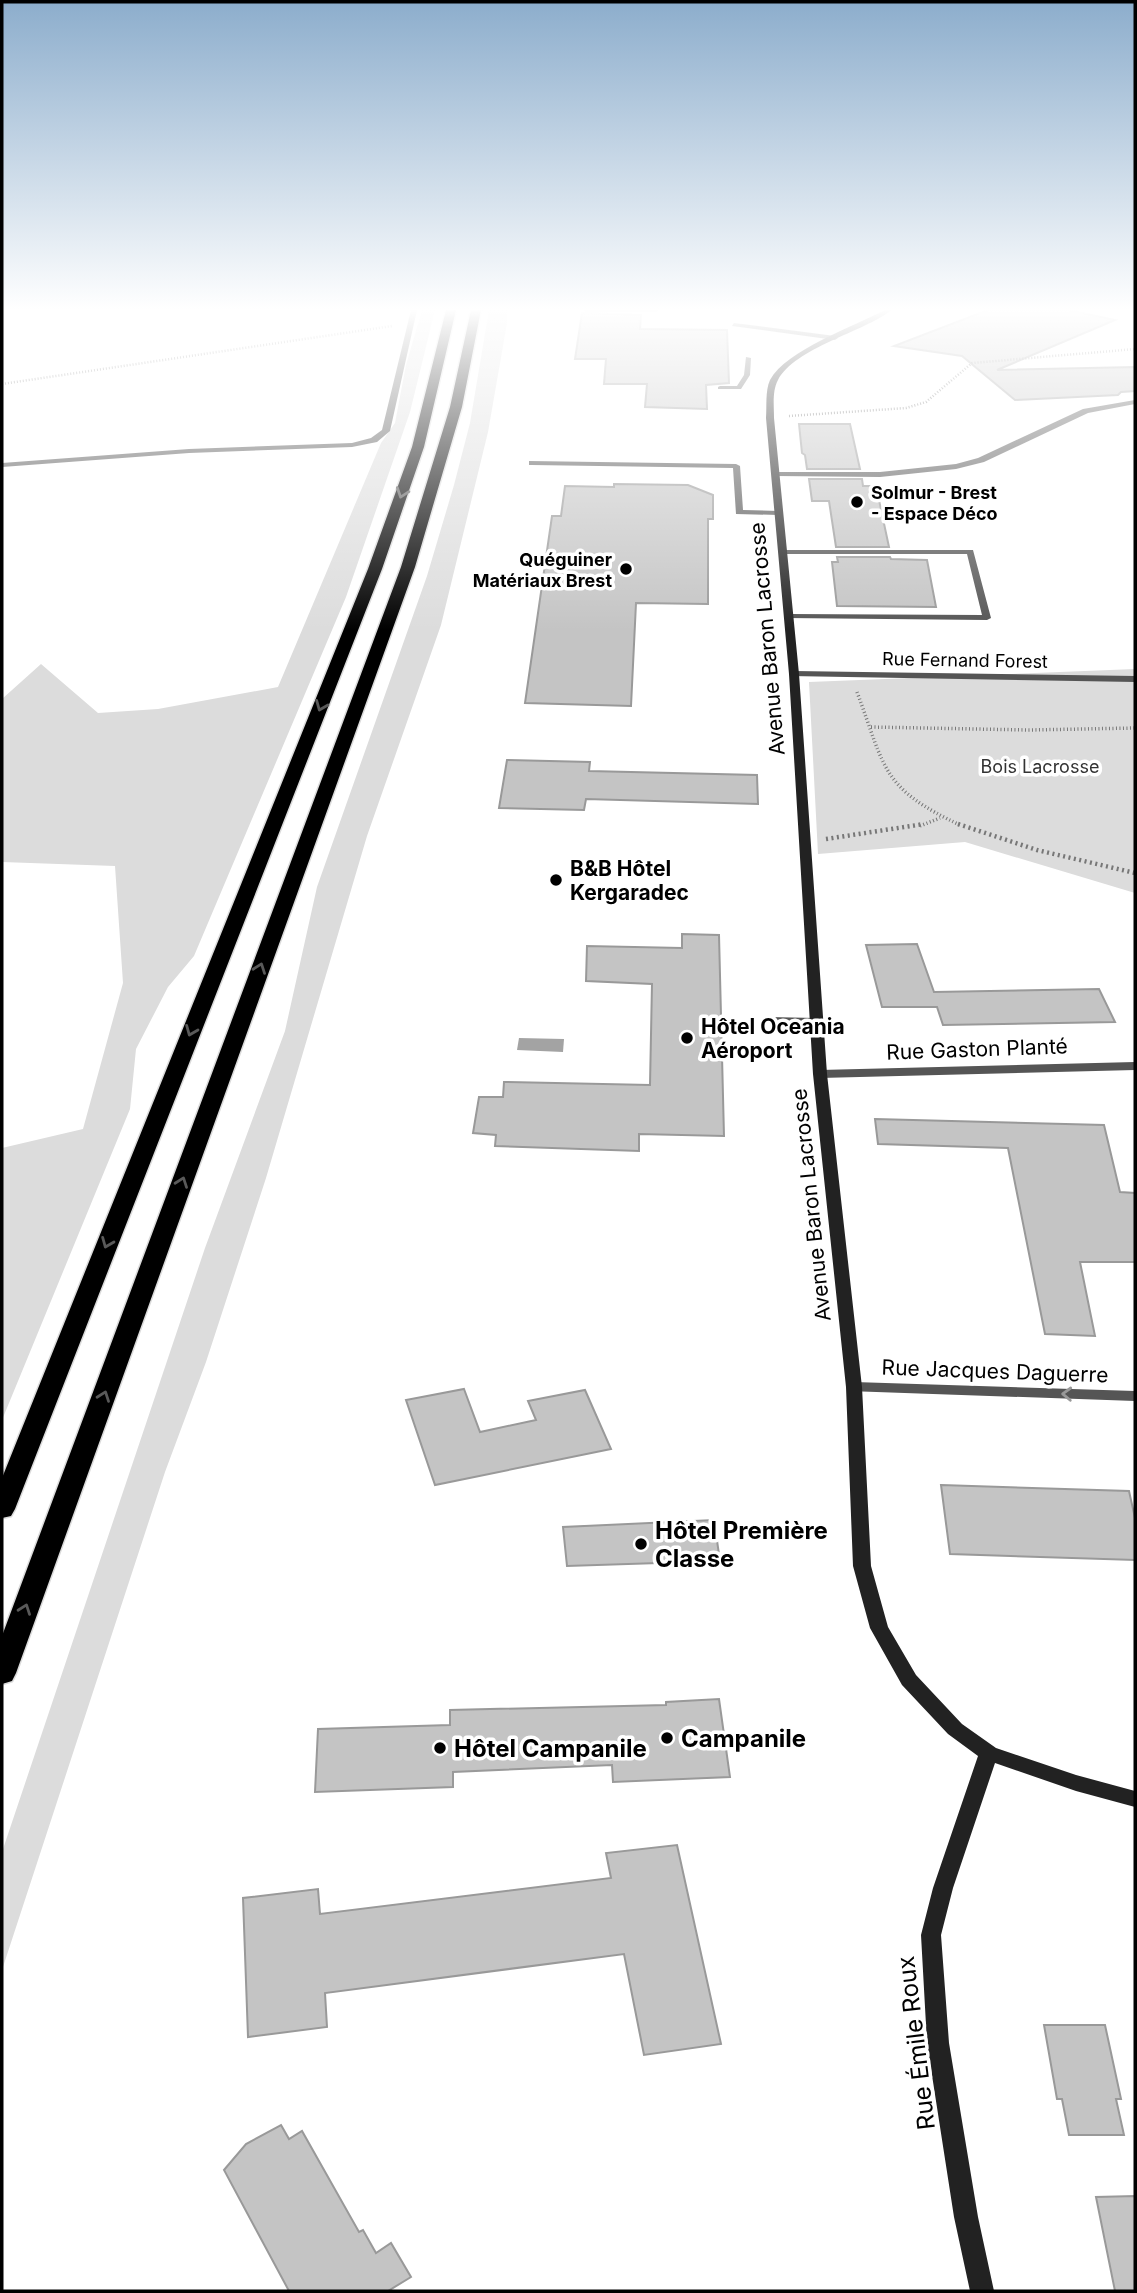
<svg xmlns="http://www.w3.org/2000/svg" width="1137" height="2293" viewBox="0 0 1137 2293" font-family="Inter,sans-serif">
  <rect width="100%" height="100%" fill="#fff"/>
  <g fill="#dcdcdc">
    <polygon points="422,310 435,310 410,412 346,597 194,956 168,987 136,1049 130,1109 2,1420 2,1148 83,1129 123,983 115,866 2,862 2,699 41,664 98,713 158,709 278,687 381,443 395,423 406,365"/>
    <polygon points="489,310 507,310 507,323 488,432 441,625 367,836 266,1178 206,1362 165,1472 2,1970 2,1852 205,1248 285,1031 317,887 427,576 454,485 470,423"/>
    <polygon points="1135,669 1135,893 965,842 818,854 809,682"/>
  </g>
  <polygon fill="#a3a3a3" points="519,1038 564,1039 563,1052 517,1050"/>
  <g fill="#c4c4c4" stroke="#999" stroke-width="2">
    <polygon points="988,310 1068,310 1115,320 997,370 1135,367 1135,391 1121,392 1118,395 1015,400 962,356 894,346"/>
    <polygon points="582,313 641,315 640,329 727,330 729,383 706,385 707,409 645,407 647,384 604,384 606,359 575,359"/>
    <polygon points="799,424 850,424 860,469 807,469 805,455 802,453"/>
    <polygon points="809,479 862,479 863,486 876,486 889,547 836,547 829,501 812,501"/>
    <polygon points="614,484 688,485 713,495 713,519 708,519 708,604 636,603 631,706 525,703 552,516 561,516 565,486 614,487"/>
    <polygon points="837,557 890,557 891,559 927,560 936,607 837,606 832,562 838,562"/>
    <polygon points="507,760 590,762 589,771 757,775 758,804 586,799 584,810 499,808"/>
    <polygon points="682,934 719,935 724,1136 639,1134 639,1151 495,1146 496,1135 473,1133 479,1097 503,1097 504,1082 650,1085 652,984 586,981 587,946 682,948"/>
    <polygon points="917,944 934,992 1099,989 1115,1022 943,1025 937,1007 882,1007 866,945"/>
    <polygon points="875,1119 1104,1125 1120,1192 1135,1193 1135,1262 1080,1262 1095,1336 1045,1334 1008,1148 878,1144"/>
    <polygon points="464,1389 480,1432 536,1420 528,1401 585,1390 611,1449 435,1485 406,1400"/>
    <polygon points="941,1485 1129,1491 1135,1518 1135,1560 950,1554"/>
    <polygon points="714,1520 720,1561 567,1566 563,1527"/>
    <polygon points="719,1699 730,1777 613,1782 612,1765 453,1772 453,1787 315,1792 318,1729 450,1725 450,1710 666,1705 666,1702"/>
    <polygon points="677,1845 721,2044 644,2055 624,1954 325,1993 327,2027 248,2037 243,1898 318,1889 320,1914 611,1878 606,1853"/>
    <polygon points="1044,2025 1105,2025 1121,2099 1116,2099 1124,2135 1069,2135 1062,2099 1057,2099"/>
    <polygon points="281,2125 289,2139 302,2131 359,2232 363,2230 376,2253 391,2243 411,2277 388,2291 289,2291 224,2170 246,2144"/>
    <polygon points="1135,2196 1135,2291 1115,2291 1096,2197"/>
  </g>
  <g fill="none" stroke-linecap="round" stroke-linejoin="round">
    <defs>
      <g id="highway">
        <polygon points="446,310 456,310 424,447 382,569 15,1509 11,1516 2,1518 2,1478 368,569 412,447"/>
        <polygon points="471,310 481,310 462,407 415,567 16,1673 12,1681 2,1684 2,1636 401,567 450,407"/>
      </g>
    </defs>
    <use href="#highway" stroke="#dbdbdb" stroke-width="3"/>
    <g stroke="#777" stroke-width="2.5" stroke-dasharray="1 2" stroke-linecap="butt">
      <polyline points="2,384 392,326"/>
      <polyline points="789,416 906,408 926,402 972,363 1135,349"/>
    </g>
    <g stroke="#777" stroke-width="3.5" stroke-dasharray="1 2.5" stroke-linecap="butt">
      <path d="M857 692C886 770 881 788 962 826"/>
      <polyline points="871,727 1029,730 1135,728"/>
      <polyline points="920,826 940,818"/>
    </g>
    <g stroke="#777" stroke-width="4.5" stroke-dasharray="2 3.5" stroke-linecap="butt">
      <polyline points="958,824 1037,850 1135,873"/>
      <polyline points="826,839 924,824"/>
    </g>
    <g fill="#555" fill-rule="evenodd">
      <polygon points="583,310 659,310 656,312 586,312"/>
      <polygon points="734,323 835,336 838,338 835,340 732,326"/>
      <polygon points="746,357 751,358 750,375 741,389 718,389 718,387 720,386 737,386 744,375"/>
      <polygon points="529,461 736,464 740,466 743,510 779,511 783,513 779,515 736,514 733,468 532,465 529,465"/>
      <polygon points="780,550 973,550 991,618 987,620 786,618 785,616 789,614 982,615 967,554 780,554"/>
      <polygon points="768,1017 816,1018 822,1021 816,1024 764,1022 762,1020"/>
    </g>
    <g fill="#555" fill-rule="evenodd">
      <polygon points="411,310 417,310 390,431 377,442 352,447 189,453 2,467 2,463 189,449 352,443 371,438 382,430"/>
      <polygon points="1135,400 1135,404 1088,413 984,462 956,469 880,477 776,476 772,474 776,472 880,472 956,464 978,458 1083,409"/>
      <polygon points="794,671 1135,676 1135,682 790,676 789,674"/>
      <polygon points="1135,1062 1135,1070 820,1078 813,1074 820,1070"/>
      <polygon points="854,1382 1135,1391 1135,1401 848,1391 846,1387 848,1383"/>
    </g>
    <path fill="#222" fill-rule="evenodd" d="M885 310H892C863 332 795 348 778 380 772 391 774 406 774 418L799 674 827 1074 862 1387 871 1566 888 1627 916 1675 962 1724 996 1748 1076 1775 1135 1791V1807L1076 1791 995 1763 953 1888 941 1935 949 2043 978 2217 994 2291H970L954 2217 927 2043 921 1935 933 1888 978 1756 948 1734 902 1685 870 1628 853 1566 846 1387 813 1074 789 674 766 418C767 406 765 391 770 380 786 350 855 326 885 310Z"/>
    <use href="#highway" fill="#000" fill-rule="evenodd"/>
  </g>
  <defs><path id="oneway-chevron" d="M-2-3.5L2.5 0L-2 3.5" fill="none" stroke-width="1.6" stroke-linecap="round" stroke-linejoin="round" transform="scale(1.75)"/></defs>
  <g stroke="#595959">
    <use href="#oneway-chevron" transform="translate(402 493) rotate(109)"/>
    <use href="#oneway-chevron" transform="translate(321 706) rotate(112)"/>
    <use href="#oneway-chevron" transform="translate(260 968) rotate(-70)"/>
    <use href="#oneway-chevron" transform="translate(191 1031) rotate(112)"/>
    <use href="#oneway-chevron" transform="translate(182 1182) rotate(-70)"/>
    <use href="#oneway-chevron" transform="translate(107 1243) rotate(112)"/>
    <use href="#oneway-chevron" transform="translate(104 1396) rotate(-70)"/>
    <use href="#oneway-chevron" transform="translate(25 1609) rotate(-70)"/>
  </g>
  <use stroke="#999" href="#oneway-chevron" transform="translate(1067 1394) rotate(-178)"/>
  <linearGradient id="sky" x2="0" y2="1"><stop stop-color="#8cadcc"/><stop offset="0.49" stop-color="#fff"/><stop offset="1" stop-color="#fff" stop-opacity="0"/></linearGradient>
  <rect width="1137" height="631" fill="url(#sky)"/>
  <g fill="#000" stroke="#fff" stroke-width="2.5">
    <circle cx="857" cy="502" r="7"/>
    <circle cx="626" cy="569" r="7"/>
    <circle cx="556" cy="880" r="7"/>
    <circle cx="687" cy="1038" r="7"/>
    <circle cx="641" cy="1544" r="7"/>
    <circle cx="667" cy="1738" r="7"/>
    <circle cx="440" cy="1748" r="7"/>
  </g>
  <g text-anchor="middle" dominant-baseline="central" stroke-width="7" stroke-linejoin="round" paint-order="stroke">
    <g font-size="18" font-weight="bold" fill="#000" stroke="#fff" text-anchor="start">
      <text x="871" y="492">Solmur - Brest<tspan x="871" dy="21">- Espace Déco</tspan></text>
      <text x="612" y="559" text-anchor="end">Quéguiner<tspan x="612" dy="21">Matériaux Brest</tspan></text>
    </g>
    <g font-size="18" fill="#000" stroke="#fff">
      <text transform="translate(965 660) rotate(1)">Rue Fernand Forest</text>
    </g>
    <g font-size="18" fill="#333" stroke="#fff">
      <text x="1040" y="766">Bois Lacrosse</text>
    </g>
    <g font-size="21" fill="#000" stroke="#fff">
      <text transform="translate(767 639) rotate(-95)">Avenue Baron Lacrosse</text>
      <text transform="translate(977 1049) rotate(-2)">Rue Gaston Planté</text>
      <text transform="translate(811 1205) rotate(-96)">Avenue Baron Lacrosse</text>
      <text transform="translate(995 1371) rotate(2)">Rue Jacques Daguerre</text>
    </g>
    <g font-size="21" font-weight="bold" fill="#000" stroke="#fff" text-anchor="start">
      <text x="570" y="868">B&amp;B Hôtel<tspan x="570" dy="24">Kergaradec</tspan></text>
      <text x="701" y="1026">Hôtel Oceania<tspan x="701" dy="24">Aéroport</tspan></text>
    </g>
    <g font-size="24" font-weight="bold" fill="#000" stroke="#fff" text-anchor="start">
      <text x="655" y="1530">Hôtel Première<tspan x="655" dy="28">Classe</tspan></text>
      <text x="681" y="1738">Campanile</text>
      <text x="454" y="1748">Hôtel Campanile</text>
    </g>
    <g font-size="24" fill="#000" stroke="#fff">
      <text transform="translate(916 2043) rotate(-97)">Rue Émile Roux</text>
    </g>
  </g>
  <rect width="1137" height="2293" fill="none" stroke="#000000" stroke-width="7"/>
</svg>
